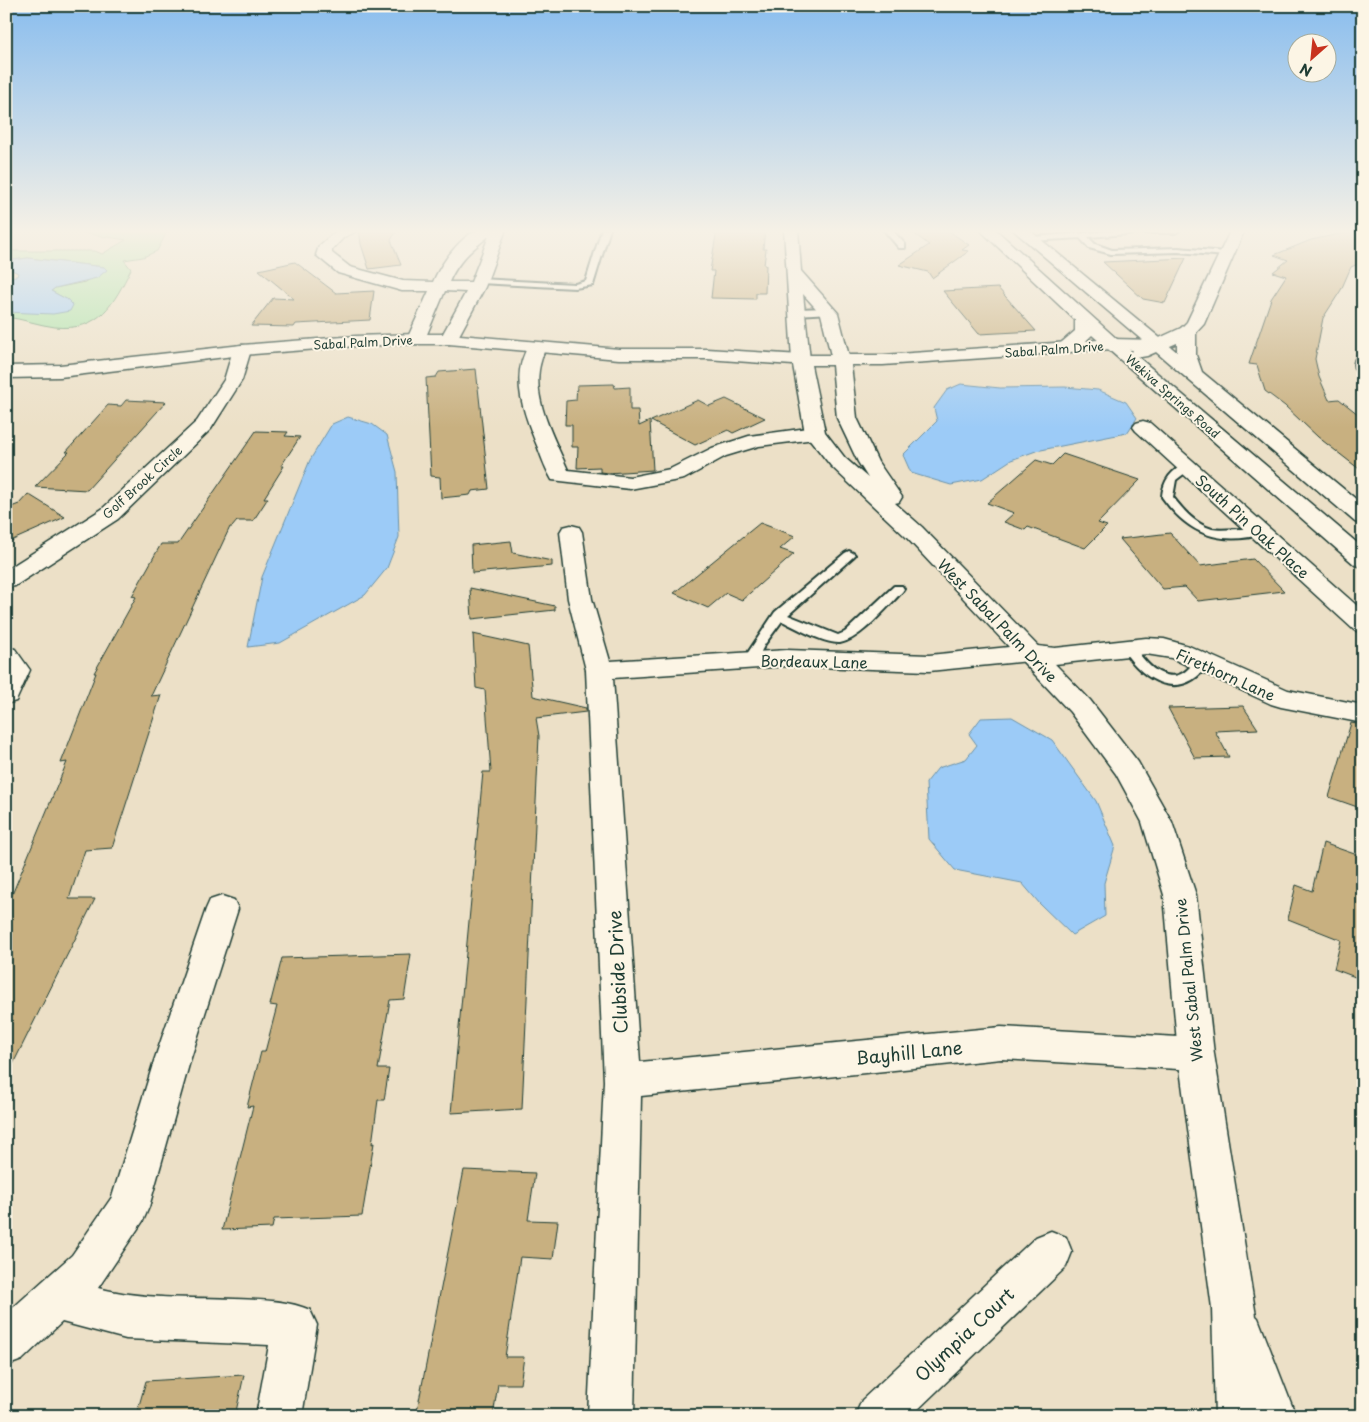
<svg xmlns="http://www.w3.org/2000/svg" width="1369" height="1422" viewBox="0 0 1369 1422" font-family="'Playpen Sans',sans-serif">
  <rect width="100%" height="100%" fill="#ece0c7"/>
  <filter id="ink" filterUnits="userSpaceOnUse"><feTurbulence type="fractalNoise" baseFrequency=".02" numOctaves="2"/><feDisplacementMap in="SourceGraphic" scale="10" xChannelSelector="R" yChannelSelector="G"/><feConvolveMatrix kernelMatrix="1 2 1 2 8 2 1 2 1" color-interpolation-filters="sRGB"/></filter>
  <g filter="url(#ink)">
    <path fill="#a9e2a7" stroke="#64906e" d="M59 229H167V232L157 251 143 257 124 260 131 269C114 303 100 332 55 327 39 325 23 319 6 317V312L68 300 51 291 55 288 85 282 104 267 28 258 6 261V251H95L102 254 126 240Z"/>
    <g fill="#9ccbf7" stroke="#6a92a9">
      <polygon points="28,258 104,267 107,270 97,278 55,288 51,291 68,300 73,305 70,311 53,314 6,312 6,277 17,276 18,273 6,267 6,261"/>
      <polygon points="961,384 1000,388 1065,387 1098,390 1126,402 1137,418 1127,433 1036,451 1011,460 982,479 951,485 911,473 903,455 937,421 934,408 947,390"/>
      <polygon points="348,417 372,424 387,435 397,472 399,537 387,568 365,595 280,643 248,647 262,577 310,460 332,424"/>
      <polygon points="1012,717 1052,740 1096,801 1115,846 1104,883 1105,916 1072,935 1040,904 1022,883 955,870 929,839 926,783 938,768 966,759 977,745 969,734 981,718"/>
    </g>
    <g fill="#c8b080" stroke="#1f3d34">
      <polygon points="359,229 398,229 391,240 401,265 369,269 361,244"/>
      <polygon points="717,229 765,230 763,249 766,249 764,265 766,265 765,293 756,293 756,299 711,298 714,271 710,271"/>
      <polygon points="908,229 946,229 969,245 962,250 969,251 932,278 928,272 899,265 929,245"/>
      <polygon points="1363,229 1363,262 1351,267 1341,290 1323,318 1315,359 1319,377 1329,400 1339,399 1363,418 1363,472 1318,437 1285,406 1265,391 1257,365 1249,364 1271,299 1286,276 1273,272 1288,260 1274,255 1311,240"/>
      <polygon points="1186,258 1165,303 1143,299 1103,262"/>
      <polygon points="295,262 336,293 374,291 370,320 296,324 294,327 251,326 273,298 294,299 259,270"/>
      <polygon points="998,288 1036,331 979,334 943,291"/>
      <polygon points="476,369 489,489 472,491 470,495 441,498 440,477 431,476 426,378 436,377 439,372"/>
      <polygon points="614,384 615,388 630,387 630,410 638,410 639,426 650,421 653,470 608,473 600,472 600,467 577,468 578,447 572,447 572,425 565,425 566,401 576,400 577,385"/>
      <polygon points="726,399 765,418 733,433 728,430 695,445 651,421 698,400 709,406"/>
      <polygon points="126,400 166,402 87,490 35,487 69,452 66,452 108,405 121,406"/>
      <polygon points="256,431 288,432 285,436 300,437 281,466 284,466 264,498 268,498 253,521 237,521 232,527 230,527 151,696 161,695 112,848 85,850 69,899 95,899 6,1078 6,897 11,897 67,762 61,763 96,673 94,673 136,597 132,596 161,544 178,544"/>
      <polygon points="1063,454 1140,480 1098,523 1107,526 1085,548 1028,527 1025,530 1004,522 1014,513 987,503 1036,460 1052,465"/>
      <polygon points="28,494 65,517 6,543 6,509 19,504"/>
      <polygon points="760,523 795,536 780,549 794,554 742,600 726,593 708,608 674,593"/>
      <polygon points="1170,533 1200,566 1253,559 1284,591 1198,601 1185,587 1163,589 1120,539"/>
      <polygon points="511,541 513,553 552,561 552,566 472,573 471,545"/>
      <polygon points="470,588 555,606 555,610 472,619"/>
      <polygon points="473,634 528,646 533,696 586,708 586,712 536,718 539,736 522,1109 451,1113 483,772 491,772 485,690 476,688"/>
      <polygon points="1243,706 1258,729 1215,731 1229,757 1195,758 1168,708"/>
      <polygon points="1351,723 1363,725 1363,809 1329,797"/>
      <polygon points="1323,843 1363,857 1363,980 1334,969 1341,940 1288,919 1296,885 1312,891"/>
      <polygon points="411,954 404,999 390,1000 378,1069 389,1069 384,1100 378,1100 372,1144 374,1143 362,1216 274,1219 272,1228 222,1230 253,1106 247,1107 261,1052 265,1052 277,1006 270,1005 282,958"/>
      <polygon points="464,1170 535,1173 528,1220 558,1221 553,1259 520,1257 505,1357 524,1357 520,1384 498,1384 493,1416 416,1416"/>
      <polygon points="244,1375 235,1416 136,1416 146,1381"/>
    </g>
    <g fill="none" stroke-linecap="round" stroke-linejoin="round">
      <defs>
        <g id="service">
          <polygon points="602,229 610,229 593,285 575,288 480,283 476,281 480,279 575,284 586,281"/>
          <polygon points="883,229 891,229 905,244 905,248 899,248"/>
          <polygon points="1139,229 1176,229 1179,231 1175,233 1141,233 1088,237 1095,244 1112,250 1178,248 1226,252 1230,254 1226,256 1178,252 1111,254 1089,248 1080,238 1031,241 1027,239 1031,237"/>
          <polygon points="827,308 830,309 830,313 797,315 793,312 797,309"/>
          <path d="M1188 464 1193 467 1176 480 1173 497C1183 510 1195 524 1212 529 1225 532 1258 525 1266 532L1264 534C1219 546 1188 534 1162 497 1163 481 1172 468 1188 464Z"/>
          <path d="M849 551 853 553 855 555 853 557 788 615 838 635 845 632 894 586H902L904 589 902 592C888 606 860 640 840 643 824 644 797 628 782 621L765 644 755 663H745L743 660 775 612 845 553Z"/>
          <path d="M1128 644C1138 647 1146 670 1166 675 1187 680 1189 662 1203 658L1210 662C1182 704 1143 682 1122 648Z"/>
        </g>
        <g id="minor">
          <path d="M338 229H357L355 232 344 237 332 250V253L350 267 403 281 433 282C441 263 460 237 479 229 486 227 499 229 506 229L485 287 455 343 449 344 443 343 440 339 466 292 445 291 425 339 422 343 416 344 410 343 407 339 429 291H402L338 273 316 255 319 246ZM489 236 471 282H449C458 261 471 250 489 236Z"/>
          <polygon points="784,229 798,229 801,271 838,313 850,360 847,364 841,365 835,364 832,360 821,314 803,294 810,360 807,364 801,365 795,364 792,360"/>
          <path d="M536 343 542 344 545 348C543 355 540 363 539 370 534 403 555 440 568 470L630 477 670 469 712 448 749 436 815 427 822 429 825 433 822 437 815 439 759 446 726 456 684 479 630 489 552 480C546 470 542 459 538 448 525 417 508 375 530 344Z"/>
          <polygon points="242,345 248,346 251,350 242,380 211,429 118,519 15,586 6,588 6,570 102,509 197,421 224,380 233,350 236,346"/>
          <path d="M1363 355V373L1356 372C1353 367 1353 361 1357 356Z"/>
          <polygon points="1143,421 1150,423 1363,611 1363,633 1354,630 1136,431 1133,427 1136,423"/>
          <polygon points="571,525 579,527 582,532 592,599 610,661 787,650 929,655 1029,645 1055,648 1146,638 1164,639 1189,646 1288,690 1363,705 1363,723 1281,707 1271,704 1171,658 1146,654 1055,664 1029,661 929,671 787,666 613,678 640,1062 1001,1027 1196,1038 1209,1043 1214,1054 1209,1065 1196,1070 1001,1059 641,1096 634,1416 588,1416 604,1081 586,670 568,599 560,532 563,527"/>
          <polygon points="6,647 15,649 30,670 16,701 6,704"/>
          <path d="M222 896 234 900 238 909 190 1061 149 1207 143 1221 98 1288C143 1300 190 1297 235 1299 261 1300 287 1300 310 1310L317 1325 302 1416H256L269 1345 126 1339 62 1322 22 1360 6 1366V1314L72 1255 112 1197 154 1061 206 909 210 900Z"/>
          <polygon points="1051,1231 1066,1237 1072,1252 1066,1267 911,1416 855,1416 862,1400 1036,1237"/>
        </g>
        <path id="tertiary" d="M1231 229H1245L1204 324 1193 336 1147 356 1141 357 1135 356 1132 352 1133 350 1112 349 883 365H851L857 418 878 462 902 497 899 502 895 503 922 527 1090 700 1138 762 1172 822 1196 895 1214 1054 1256 1316 1258 1318 1296 1416H1215L1212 1308 1178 1054 1164 895 1142 822 1116 774 1070 712 906 537 831 466 808 437 805 433 793 365 707 359H619L449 344H416L356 346 242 355 60 377 6 378V366L60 365 242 345 356 336 416 334H449L619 349H707L801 355H883L1112 339 1155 340 1181 328 1187 322ZM811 365H832L837 418 858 462 868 478 845 458 825 432Z"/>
        <g id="secondary">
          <path d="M979 229H995L1118 340 1363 548V567L1355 565 1092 335C1083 344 1071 355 1058 352L1055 348 1075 331V320Z"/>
          <polygon points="1012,229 1028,229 1177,352 1177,338 1181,328 1187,327 1193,328 1196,332 1196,355 1202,372 1363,505 1363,524 1355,522"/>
        </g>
      </defs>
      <use href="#service" stroke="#1f3d34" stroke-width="4"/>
      <use href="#minor" stroke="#1f3d34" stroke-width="3"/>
      <use href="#tertiary" stroke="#1f3d34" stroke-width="3"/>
      <use href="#secondary" stroke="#1f3d34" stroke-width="3"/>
      <use href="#service" fill="#fcf5e5" fill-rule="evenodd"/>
      <use href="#minor" fill="#fcf5e5" fill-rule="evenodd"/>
      <use href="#tertiary" fill="#fcf5e5" fill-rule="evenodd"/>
      <use href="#secondary" fill="#fcf5e5" fill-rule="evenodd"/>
    </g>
  </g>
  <linearGradient id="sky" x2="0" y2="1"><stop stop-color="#89bdee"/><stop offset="0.54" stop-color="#f6f1e6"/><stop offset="1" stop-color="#f6f1e6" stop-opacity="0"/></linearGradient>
  <rect width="1369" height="428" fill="url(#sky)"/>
  <g text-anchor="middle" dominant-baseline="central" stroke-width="4" stroke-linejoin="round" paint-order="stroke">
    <g font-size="12" fill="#1f3d34" stroke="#fcf5e5">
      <text transform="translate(363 342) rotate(-3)">Sabal Palm Drive</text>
      <text transform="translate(1054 349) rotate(-4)">Sabal Palm Drive</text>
      <text transform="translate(1173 396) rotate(41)">Wekiva Springs Road</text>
      <text transform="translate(142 482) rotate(-42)">Golf Brook Circle</text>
    </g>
    <g font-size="15" fill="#1f3d34" stroke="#fcf5e5">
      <text transform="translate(1253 526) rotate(42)">South Pin Oak Place</text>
      <text transform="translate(998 620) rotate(46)">West Sabal Palm Drive</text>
      <text transform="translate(814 661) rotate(1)">Bordeaux Lane</text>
      <text transform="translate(1226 674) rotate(24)">Firethorn Lane</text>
      <text transform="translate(1188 980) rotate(-96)">West Sabal Palm Drive</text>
    </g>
    <g font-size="18" fill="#1f3d34" stroke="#fcf5e5">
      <text transform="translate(617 972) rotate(-93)">Clubside Drive</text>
      <text transform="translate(909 1052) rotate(-6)">Bayhill Lane</text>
      <text transform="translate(964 1334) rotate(-43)">Olympia Court</text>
    </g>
  </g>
  <rect width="1369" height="1422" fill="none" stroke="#fcf5e5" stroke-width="25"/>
  <rect x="12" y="12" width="1344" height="1397" fill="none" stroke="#1f3d34" stroke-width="2" filter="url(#ink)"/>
  <g transform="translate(1312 58) rotate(207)"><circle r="24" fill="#fcf5e5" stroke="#a4ab9e"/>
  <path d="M0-4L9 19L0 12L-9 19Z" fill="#c8321e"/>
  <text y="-8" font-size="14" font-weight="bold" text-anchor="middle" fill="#1f3d34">N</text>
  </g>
</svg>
